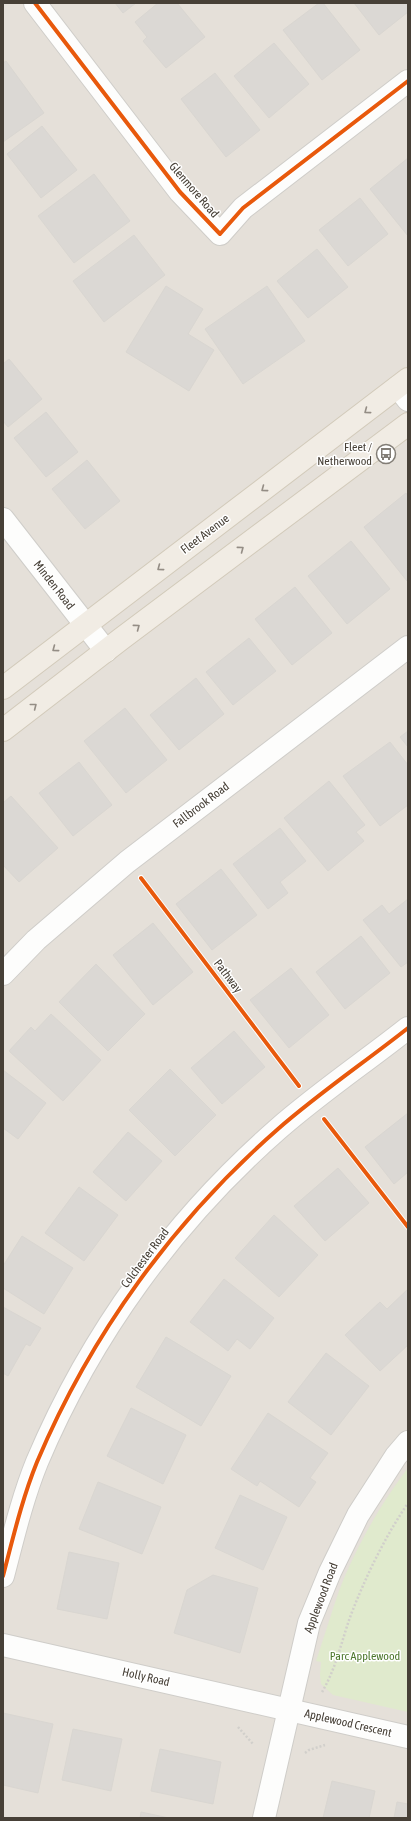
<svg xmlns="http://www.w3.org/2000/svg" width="411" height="1821" viewBox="0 0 411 1821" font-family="'Asap Condensed',sans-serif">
  <rect width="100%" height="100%" fill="#f1efec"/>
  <rect fill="#e5e0d9" x="3" y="3" width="405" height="1815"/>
  <path fill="#e0eacd" d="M408 1468V1712L333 1695 321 1684 320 1675 321 1662 316 1661C324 1637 331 1614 339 1591 355 1549 381 1503 408 1468Z"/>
  <g fill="#dbd8d4" stroke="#d9d6d1">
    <polygon points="115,3 136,3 123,13"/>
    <polygon points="158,3 177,3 205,37 166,68 143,41 147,37 135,22"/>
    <polygon points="319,3 323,3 360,50 322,80 283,30"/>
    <polygon points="354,3 408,3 408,12 379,35"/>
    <polygon points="274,43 309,84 269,118 234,76"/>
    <polygon points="6,61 44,113 3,142 3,63"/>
    <polygon points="215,73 260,130 226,157 181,99"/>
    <polygon points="42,126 77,170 41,198 7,154"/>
    <polygon points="408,158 408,236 370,189"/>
    <polygon points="94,174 130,221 74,263 38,216"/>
    <polygon points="360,198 388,234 348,266 319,230"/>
    <polygon points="134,235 165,275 104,322 73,281"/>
    <polygon points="317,249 348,287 308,318 277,281"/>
    <polygon points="166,286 203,309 188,334 214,350 189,391 126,352"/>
    <polygon points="267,286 305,341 243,384 205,329"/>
    <polygon points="9,359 42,399 8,427 3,421 3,364"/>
    <polygon points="46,412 78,452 46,477 14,438"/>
    <polygon points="87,460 120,501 85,529 52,489"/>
    <polygon points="406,493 408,496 407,581 364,527"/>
    <polygon points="351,541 390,589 347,624 308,576"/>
    <polygon points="295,587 332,633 292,665 255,619"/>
    <polygon points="249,638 276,671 233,705 206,672"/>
    <polygon points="196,678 224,714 179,750 150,715"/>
    <polygon points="125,708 167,760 126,793 84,741"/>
    <polygon points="408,731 408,747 400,737"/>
    <polygon points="390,742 408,765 408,805 380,826 343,776"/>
    <polygon points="79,762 112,805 73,836 39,793"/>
    <polygon points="329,781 365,825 356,832 364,841 328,871 284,818"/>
    <polygon points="11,796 58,848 19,882 3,865 3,803"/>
    <polygon points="280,828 306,861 280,882 288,893 268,909 233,864"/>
    <polygon points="221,869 257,915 212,950 176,904"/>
    <polygon points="408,899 408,962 401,967 363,920 382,905 389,914"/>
    <polygon points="153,923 193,972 153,1005 113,955"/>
    <polygon points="361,936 390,973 345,1009 316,972"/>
    <polygon points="96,964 145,1014 108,1051 59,1002"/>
    <polygon points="291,968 329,1015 289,1048 250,1000"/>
    <polygon points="51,1014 101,1060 63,1101 9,1051 31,1027 35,1031"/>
    <polygon points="234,1031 265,1067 222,1104 191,1068"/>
    <polygon points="170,1069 216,1115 175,1156 129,1110"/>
    <polygon points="3,1070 46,1103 18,1139 3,1128"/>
    <polygon points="408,1113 408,1172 394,1184 365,1147"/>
    <polygon points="128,1132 162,1161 126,1201 93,1172"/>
    <polygon points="338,1168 369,1203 325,1241 294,1206"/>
    <polygon points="79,1187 118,1215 84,1261 45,1233"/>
    <polygon points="274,1215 318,1255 279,1297 235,1258"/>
    <polygon points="22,1236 73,1268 44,1314 3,1288 3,1266"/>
    <polygon points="224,1279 274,1318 250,1349 237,1339 228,1351 190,1322"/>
    <polygon points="408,1289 408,1345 380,1371 345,1335 380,1302 387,1309"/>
    <polygon points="3,1307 41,1328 30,1346 26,1344 8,1376 3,1373"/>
    <polygon points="166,1337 231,1376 201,1426 136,1387"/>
    <polygon points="326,1353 369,1386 331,1435 288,1402"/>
    <polygon points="131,1408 186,1435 163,1484 107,1456"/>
    <polygon points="268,1413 328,1453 310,1478 316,1482 299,1507 260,1481 257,1486 231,1469"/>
    <polygon points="98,1482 161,1507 142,1554 79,1529"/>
    <polygon points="240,1495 287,1517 263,1570 215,1548"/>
    <polygon points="69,1552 119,1563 107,1619 57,1609"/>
    <polygon points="213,1575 258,1588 240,1653 174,1633 187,1590"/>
    <polygon points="3,1713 53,1724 38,1793 3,1785"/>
    <polygon points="73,1729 122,1739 111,1791 62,1780"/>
    <polygon points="160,1749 221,1762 213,1804 151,1791"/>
    <polygon points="332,1781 375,1791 369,1818 323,1818"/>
    <polygon points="397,1802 408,1804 408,1818 394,1818"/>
    <polygon points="141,1812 169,1818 140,1818"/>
  </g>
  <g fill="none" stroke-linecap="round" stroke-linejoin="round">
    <defs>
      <g id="minor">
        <polyline points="35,3 180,192 220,234 243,208 408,81"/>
        <polyline points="398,387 408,400"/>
        <polyline points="3,519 106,651"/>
        <polyline points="3,974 36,940 127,862 408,647"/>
        <path d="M3 1576C13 1538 22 1499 37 1462 91 1334 174 1220 278 1129 319 1093 365 1062 408 1028"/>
        <polyline points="3,1645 408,1737"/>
        <polyline points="264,1818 309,1623 330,1572 358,1515 396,1456 408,1442"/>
      </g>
      <g id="major">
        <polyline points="3,688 408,379"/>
        <polyline points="3,730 121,639 408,424"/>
      </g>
    </defs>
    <use href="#minor" stroke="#cfcdc9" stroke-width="24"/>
    <use href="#major" stroke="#d2caba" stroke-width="24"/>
    <g stroke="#d1cfcb" stroke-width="2.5" stroke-dasharray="2 2" stroke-linecap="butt">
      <path d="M322 1692C337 1667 342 1638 352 1612 367 1574 385 1537 408 1503"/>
      <polyline points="238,1727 253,1744"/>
      <polyline points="305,1753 309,1750 325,1745"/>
    </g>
    <use href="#minor" stroke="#fdfdfc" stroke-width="22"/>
    <use href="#major" stroke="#f1ece4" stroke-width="22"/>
    <defs>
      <g id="cycleway">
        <polyline points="35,3 180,192 220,234 243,208 408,81"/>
        <polyline points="141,878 299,1086"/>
        <polyline points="324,1119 408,1227"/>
        <path d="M3 1576C13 1538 22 1499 37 1462 91 1334 174 1220 278 1129 319 1093 365 1062 408 1028"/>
      </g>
    </defs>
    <use href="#cycleway" stroke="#fff" stroke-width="6"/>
    <use href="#cycleway" stroke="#e8590c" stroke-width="4"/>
  </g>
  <defs><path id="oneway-chevron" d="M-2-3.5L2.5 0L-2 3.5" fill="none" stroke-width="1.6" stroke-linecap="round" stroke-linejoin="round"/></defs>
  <g stroke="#948d85">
    <use href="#oneway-chevron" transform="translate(367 411) rotate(143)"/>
    <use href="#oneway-chevron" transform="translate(264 489) rotate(143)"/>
    <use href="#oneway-chevron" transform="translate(241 549) rotate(-37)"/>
    <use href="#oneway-chevron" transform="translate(160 568) rotate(143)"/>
    <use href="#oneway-chevron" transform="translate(137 627) rotate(-37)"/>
    <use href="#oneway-chevron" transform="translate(55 649) rotate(143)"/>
    <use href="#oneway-chevron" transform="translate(34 706) rotate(-38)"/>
  </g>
  <defs>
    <symbol id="bus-ring" viewBox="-11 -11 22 22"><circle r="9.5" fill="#fff" stroke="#827d76" stroke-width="1.5"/><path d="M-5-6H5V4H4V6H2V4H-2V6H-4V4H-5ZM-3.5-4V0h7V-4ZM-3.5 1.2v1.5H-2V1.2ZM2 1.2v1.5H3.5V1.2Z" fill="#827d76"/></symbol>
  </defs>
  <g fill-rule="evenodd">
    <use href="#bus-ring" x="375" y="443" width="22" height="22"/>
  </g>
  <g text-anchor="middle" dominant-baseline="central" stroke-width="3" stroke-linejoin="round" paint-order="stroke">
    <g font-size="12" fill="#474037" stroke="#fff">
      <text transform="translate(194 190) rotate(49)">Glenmore Road</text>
      <text transform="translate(205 534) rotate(-37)">Fleet Avenue</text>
      <text transform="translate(54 585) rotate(52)">Minden Road</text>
      <text transform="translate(201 805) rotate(-37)">Fallbrook Road</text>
      <text transform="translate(228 976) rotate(53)">Pathway</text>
      <text transform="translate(145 1258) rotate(-53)">Colchester Road</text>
      <text transform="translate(321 1598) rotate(-69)">Applewood Road</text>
      <text transform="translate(146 1677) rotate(13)">Holly Road</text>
      <text transform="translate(348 1723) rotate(13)">Applewood Crescent</text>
    </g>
    <g font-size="12" fill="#474037" stroke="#fff" text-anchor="end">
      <text x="372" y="447">Fleet /<tspan x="372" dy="14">Netherwood</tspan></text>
    </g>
    <g font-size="12" fill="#4d772d" stroke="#fff">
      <text x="365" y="1656">Parc Applewood</text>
    </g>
  </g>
  <rect width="411" height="1821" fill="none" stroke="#474037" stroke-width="8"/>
</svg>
